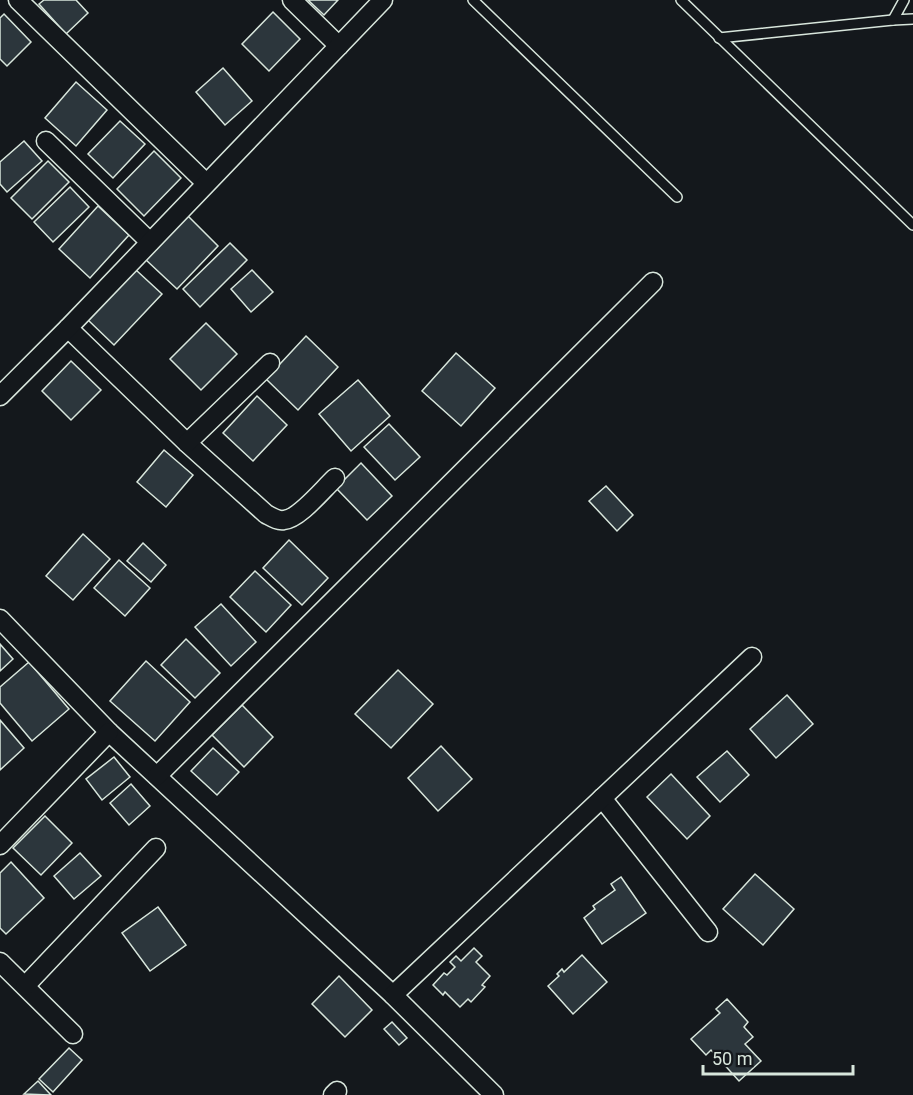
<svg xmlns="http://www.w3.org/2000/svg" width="913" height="1095" viewBox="0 0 913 1095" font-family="Roboto,sans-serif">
  <rect width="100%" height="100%" fill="#14181c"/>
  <g fill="#2c363c" stroke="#d8e6dc" stroke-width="1.5">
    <polygon points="44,0 76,0 88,13 66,34 39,4"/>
    <polygon points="308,0 338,0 324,15"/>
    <polygon points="273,12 300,39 269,71 242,44"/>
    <polygon points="4,14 31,42 7,66 0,59 0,18"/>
    <polygon points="223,68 252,101 225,125 196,92"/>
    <polygon points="76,82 107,110 76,146 45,118"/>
    <polygon points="120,121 145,144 113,178 88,154"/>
    <polygon points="24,141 42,161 7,192 0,184 0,162"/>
    <polygon points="154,151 181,178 144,216 117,189"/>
    <polygon points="48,161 69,182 32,219 11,198"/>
    <polygon points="70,187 89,207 53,242 34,222"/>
    <polygon points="98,206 129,235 90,278 59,249"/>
    <polygon points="187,215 218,246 177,289 145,259"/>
    <polygon points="230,243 247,260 200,307 183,289"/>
    <polygon points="136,270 162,294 114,345 88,320"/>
    <polygon points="252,270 273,292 251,312 231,289"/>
    <polygon points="206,323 237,354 201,390 170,359"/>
    <polygon points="306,336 338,367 298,410 266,379"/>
    <polygon points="456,353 495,388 461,426 422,391"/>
    <polygon points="71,361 101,390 71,420 42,391"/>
    <polygon points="358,380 390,416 351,451 319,414"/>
    <polygon points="257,396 287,425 253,461 223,433"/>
    <polygon points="389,424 420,457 395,480 364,447"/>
    <polygon points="164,450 193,475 166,507 137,482"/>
    <polygon points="361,463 392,496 367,520 336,488"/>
    <polygon points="606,486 633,515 617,531 589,501"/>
    <polygon points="83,534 110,559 73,600 46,576"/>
    <polygon points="289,540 328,578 302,605 263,568"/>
    <polygon points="143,543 166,565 151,582 127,561"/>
    <polygon points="119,560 150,588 125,616 94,588"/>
    <polygon points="255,571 291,605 266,632 230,597"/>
    <polygon points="221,604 256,642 231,666 195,627"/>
    <polygon points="186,639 220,673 195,698 161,665"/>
    <polygon points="0,644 13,659 0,671"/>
    <polygon points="146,661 190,702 155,741 110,701"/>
    <polygon points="29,662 69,709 32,741 0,703 0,687"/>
    <polygon points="398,670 433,704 391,748 355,714"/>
    <polygon points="787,695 813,724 776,758 750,729"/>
    <polygon points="242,705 273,737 244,767 212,735"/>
    <polygon points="0,720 24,748 0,770"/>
    <polygon points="441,746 472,779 438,811 408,778"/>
    <polygon points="213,748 239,772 217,795 191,771"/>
    <polygon points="727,751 749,775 720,802 697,777"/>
    <polygon points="114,757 130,777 102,800 86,779"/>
    <polygon points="671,774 710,816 687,839 647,797"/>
    <polygon points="131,784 150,806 129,825 110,803"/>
    <polygon points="45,816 72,843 41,875 13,848"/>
    <polygon points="80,853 101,876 74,899 54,876"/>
    <polygon points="11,862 44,898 6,934 0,928 0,873"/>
    <polygon points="755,874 794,909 763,945 723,909"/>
    <polygon points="621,877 646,913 602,944 584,918 595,909 593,906 615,890 611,884"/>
    <polygon points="158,907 186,945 150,971 122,933"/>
    <polygon points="474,948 482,956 476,962 490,976 482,985 485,987 471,1002 468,999 460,1007 445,992 443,995 433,985 444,973 447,975 455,967 450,962 456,956 461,961"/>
    <polygon points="582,955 607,982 573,1014 548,986 559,976 557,974 562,969 564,972"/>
    <polygon points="339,976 372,1010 345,1037 312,1004"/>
    <polygon points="727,999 748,1022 744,1027 753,1037 745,1044 761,1061 739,1081 711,1050 706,1055 691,1039 720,1013 716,1009"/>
    <polygon points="392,1022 407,1038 399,1045 384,1029"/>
    <polygon points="69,1048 82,1060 53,1092 39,1079"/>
    <polygon points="38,1081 51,1095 50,1095 24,1094"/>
  </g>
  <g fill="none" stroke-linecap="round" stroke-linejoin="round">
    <defs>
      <g id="lane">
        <polyline points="473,0 677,197"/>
        <polyline points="681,0 913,225"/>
        <polyline points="904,0 893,20 913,19"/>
        <polyline points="719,38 893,20"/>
      </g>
      <g id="street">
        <polyline points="18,0 206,183"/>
        <polyline points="292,0 339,46"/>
        <polyline points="46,141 150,242"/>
        <path d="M68 328 187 443 266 514C272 517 277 521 284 520 299 519 323 489 335 478"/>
        <polyline points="0,396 68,328 383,0"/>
        <polyline points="187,443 270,363"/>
        <polyline points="0,619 109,732 393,995 494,1095"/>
        <polyline points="157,776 653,282"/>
        <polyline points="602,798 708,932"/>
        <polyline points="0,845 109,732"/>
        <polyline points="0,962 73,1034"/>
        <polyline points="25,986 156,848"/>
        <polyline points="393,995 752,657"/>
        <polyline points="333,1095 337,1091"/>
      </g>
    </defs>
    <use href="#lane" stroke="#d8e6dc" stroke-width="12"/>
    <use href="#street" stroke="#d8e6dc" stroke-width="21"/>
    <use href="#lane" stroke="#14181c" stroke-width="9"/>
    <use href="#street" stroke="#14181c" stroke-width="18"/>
  </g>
  <path d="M703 1065v9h150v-9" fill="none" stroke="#d8e6dc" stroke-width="3"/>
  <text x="712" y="1065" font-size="18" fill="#d8e6dc" stroke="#14181c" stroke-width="4.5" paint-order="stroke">50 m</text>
</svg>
